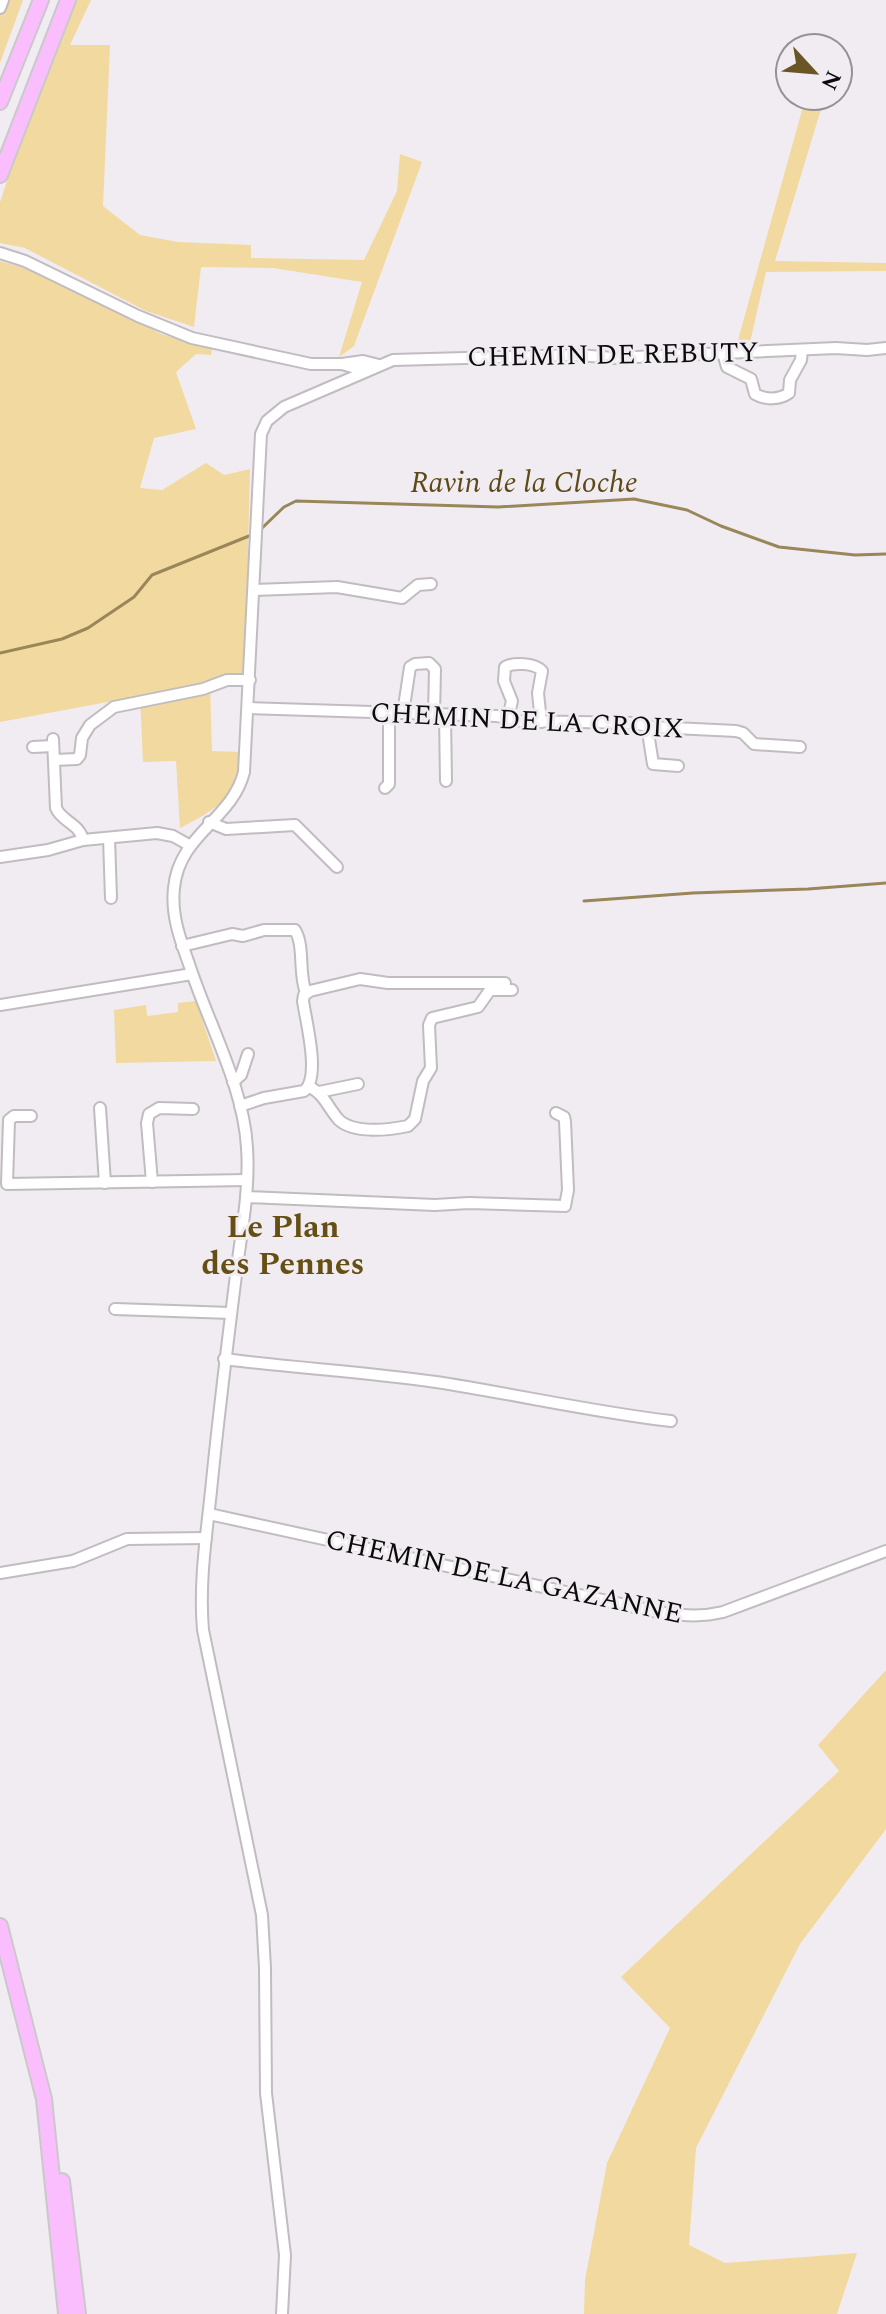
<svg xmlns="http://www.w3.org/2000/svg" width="886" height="2314" viewBox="0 0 886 2314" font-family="Spectral,serif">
  <rect width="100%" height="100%" fill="#f1ecf1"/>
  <g fill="#f2d99f">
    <polygon points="0,0 23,0 0,63"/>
    <polygon points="77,0 91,0 70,45 110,45 103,206 140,235 178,242 251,245 251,258 364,260 397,191 400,154 422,162 354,346 339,357 362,282 273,268 201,267 194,327 146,311 25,248 0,243 0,202 18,148"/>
    <polygon points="806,96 825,96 775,261 886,263 886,271 766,272 749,347 736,347"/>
    <path d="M0 261 47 275 161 334 212 349 211 355 196 354 176 372 196 429 154 438 140 488 162 490 206 463 224 475 250 469 245 676 210 683 212 751 241 752C233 799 221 807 180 828L176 761 143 762 140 696 0 722Z"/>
    <polygon points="196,1001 216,1061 116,1063 114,1010 146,1005 147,1016 178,1012 178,1003"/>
    <polygon points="886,1670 886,1829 800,1944 696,2148 689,2245 725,2263 857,2253 837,2314 584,2314 585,2280 607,2163 670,2028 621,1977 839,1771 818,1745"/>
  </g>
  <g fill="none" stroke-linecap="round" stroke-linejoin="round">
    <g stroke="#998659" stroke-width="3">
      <polyline points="260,530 284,507 296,501 498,507 634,499 687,510 721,526 779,547 855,555 886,554"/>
      <polyline points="0,653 62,639 88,628 134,597 152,575 249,536"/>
      <polyline points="584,901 693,893 808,889 886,883"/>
    </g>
    <defs>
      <g id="minor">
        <polyline points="0,8 3,0"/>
        <polyline points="0,253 25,261 138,316 192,338 311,364 342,364"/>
        <path d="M723 353 727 367 751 379 755 394C765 400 779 400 789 393L790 380 801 360 802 350"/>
        <polyline points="366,371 342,364 363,361 379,365"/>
        <polyline points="254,590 337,587 402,598 418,585 431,584"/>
        <polyline points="249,708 497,716 520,721 633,723 653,727 736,731 743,733 754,744 800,747"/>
        <polyline points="403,713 410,667 415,664 429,663 435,669 434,715"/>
        <polyline points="445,715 446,781"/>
        <path d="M508 718 512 701 504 681 505 667C514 662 535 663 542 671L538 693 541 722"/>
        <polyline points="647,726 653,764 678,766"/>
        <path d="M53 739 56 808C62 822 79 823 83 840"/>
        <polyline points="33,747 53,746"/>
        <polyline points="54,760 77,759 80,755 82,738 90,725 114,707 203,689 227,680 250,680"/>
        <polyline points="385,788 389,784 389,713"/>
        <polyline points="209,822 226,829 295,825 337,867"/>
        <polyline points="109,838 111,898"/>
        <polyline points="0,857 48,850 83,840 157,833 173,836 189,845"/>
        <path d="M182 946 232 934 243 936 264 930H295C305 947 298 973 306 993"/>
        <polyline points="0,1005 192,974"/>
        <polyline points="233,1082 241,1075 248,1054"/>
        <path d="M310 1087C325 1095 328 1108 339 1120 354 1134 389 1130 408 1126L415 1119 423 1081 431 1068 429 1025 432 1018 478 1007 490 990H512"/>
        <polyline points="319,1092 358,1084"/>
        <path d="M240 1106 264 1098 304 1091C321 1078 306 1022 303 1001L304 995 310 991 360 979 388 983H505"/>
        <polyline points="100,1108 105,1183"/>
        <polyline points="31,1116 14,1116 9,1120 7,1184 247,1180"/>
        <polyline points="152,1182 147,1123 149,1114 159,1108 193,1109"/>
        <polyline points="246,1197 435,1205 469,1203 565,1206 568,1190 565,1121 564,1117 556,1113"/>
        <polyline points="115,1309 231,1313"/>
        <path d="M224 1359C295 1368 366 1372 436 1382 515 1394 592 1412 671 1421"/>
        <path d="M209 1514 653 1611C678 1615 698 1618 723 1612L886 1551"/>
        <polyline points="0,1573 73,1561 127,1539 206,1538"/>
        <path d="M282 2314 285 2255 266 2093 265 1968 262 1915 203 1630C199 1583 206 1538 211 1491 218 1419 227 1347 236 1275 241 1233 250 1191 247 1148 244 1087 208 1023 189 964 180 939 171 915 174 888 179 834 232 820 244 772L261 434 267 421 284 407 393 360 579 355 613 358 836 348 867 350 886 348"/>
      </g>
      <g id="highway">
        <polyline points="0,102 41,0"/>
        <polyline points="0,175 68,0"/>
        <polyline points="0,1926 44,2099 66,2314"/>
        <polyline points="62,2181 78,2314"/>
      </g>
    </defs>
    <use href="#minor" stroke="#c0bcc0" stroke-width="14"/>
    <use href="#highway" stroke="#cac9ca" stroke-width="18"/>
    <use href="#minor" stroke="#fff" stroke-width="10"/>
    <use href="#highway" stroke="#fabefe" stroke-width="14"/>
  </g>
  <g text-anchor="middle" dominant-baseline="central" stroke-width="6" stroke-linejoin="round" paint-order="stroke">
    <g font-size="28" fill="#0c0b0c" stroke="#f1ecf1">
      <text transform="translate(613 355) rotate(-1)">CHEMIN DE REBUTY</text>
      <text transform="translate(527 721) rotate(3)">CHEMIN DE LA CROIX</text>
      <text transform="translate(504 1577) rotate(12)">CHEMIN DE LA GAZANNE</text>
    </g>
    <g font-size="30" font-style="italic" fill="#5e4a18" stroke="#f1ecf1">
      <text x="524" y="483">Ravin de la Cloche</text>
    </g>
    <g font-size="32" font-weight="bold" fill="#654f14" stroke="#f1ecf1">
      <text x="283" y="1227">Le Plan<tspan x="283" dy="37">des Pennes</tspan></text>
    </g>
  </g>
  <g transform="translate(814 72) rotate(116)"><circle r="38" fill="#f1ecf1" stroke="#959295" stroke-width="2"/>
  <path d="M0-6L14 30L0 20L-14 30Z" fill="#6a5524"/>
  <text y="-12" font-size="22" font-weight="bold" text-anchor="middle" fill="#0c0b0c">N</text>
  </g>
</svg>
